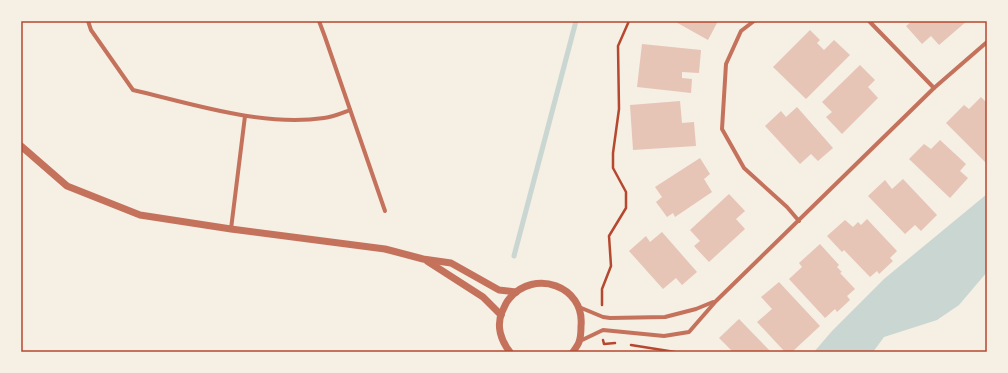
<svg xmlns="http://www.w3.org/2000/svg" width="1008" height="373" viewBox="0 0 1008 373" font-family="'Source Sans 3',sans-serif">
  <rect width="100%" height="100%" fill="#f6efe4"/>
  <polygon fill="#c9d6d2" points="987,194 987,272 959,305 937,320 884,337 873,352 814,352 832,331 884,279"/>
  <g fill="none" stroke-linecap="round" stroke-linejoin="round">
    <polyline stroke="#c9d6d2" stroke-width="5" points="514,256 576,21"/>
  </g>
  <g fill="#e6c5b7">
    <polygon points="674,21 718,21 708,40"/>
    <polygon points="912,21 967,21 939,45 931,36 922,44 906,26"/>
    <polygon points="810,30 820,40 817,43 824,50 834,40 850,55 806,99 773,67"/>
    <polygon points="642,44 701,50 699,73 682,72 682,78 692,79 691,93 637,87"/>
    <polygon points="860,65 875,80 868,87 878,98 842,134 826,117 832,112 822,102"/>
    <polygon points="981,97 987,103 987,164 946,123 964,105 969,109"/>
    <polygon points="680,101 682,123 694,122 696,146 633,150 630,105"/>
    <polygon points="797,107 833,148 818,161 811,154 800,164 765,126 781,111 786,117"/>
    <polygon points="940,140 966,164 960,171 968,178 950,198 909,159 924,144 931,149"/>
    <polygon points="700,158 710,174 704,179 712,192 675,217 673,213 667,217 656,202 662,197 655,187"/>
    <polygon points="903,179 937,215 921,231 915,225 905,234 868,196 885,180 892,189"/>
    <polygon points="729,194 745,211 736,219 745,229 709,262 694,246 700,241 690,230"/>
    <polygon points="867,219 897,251 890,258 893,261 879,274 877,271 870,277 844,250 842,252 827,236 845,220 853,227 858,222 861,225"/>
    <polygon points="662,232 697,272 682,285 676,278 663,289 629,251 646,236 650,242"/>
    <polygon points="820,244 839,265 837,267 842,272 840,273 855,289 847,296 850,300 837,312 835,309 825,318 789,279 802,267 799,263"/>
    <polygon points="779,282 820,326 792,352 785,352 757,322 772,309 761,297"/>
    <polygon points="739,319 771,352 733,352 719,338"/>
  </g>
  <g fill="none" stroke-linecap="round" stroke-linejoin="round">
    <g stroke="#b5482f" stroke-width="2.5">
      <polyline points="602,305 602,289 611,266 609,236 626,208 626,192 613,168 613,153 619,109 618,46 629,21"/>
      <polyline points="603,340 604,344 615,343"/>
      <polyline points="631,345 675,352"/>
    </g>
    <g stroke="#c5725c" stroke-width="4">
      <path d="M88 21 91 30 133 90C193 104 262 127 324 118 333 117 342 113 350 110"/>
      <polyline points="319,21 325,37 385,211"/>
      <polyline points="754,21 741,31 726,64 722,129 744,168 787,207 799,221"/>
      <polyline points="869,21 934,88"/>
      <polyline points="231,229 245,116"/>
      <polyline points="579,307 603,317 610,318 665,317 696,309 713,302"/>
      <polyline points="580,341 603,330 664,336 689,332 716,301 934,88 987,42"/>
    </g>
    <g stroke="#c5725c" stroke-width="7">
      <polyline points="21,146 67,186 140,215 231,229 385,249 423,259 451,263 499,290 516,292"/>
      <polyline points="427,261 483,297 501,315"/>
      <path d="M510 352C501 341 496 326 502 312 504 308 506 302 509 299 534 268 585 286 581 326 581 331 581 337 579 342 578 345 575 349 573 352"/>
    </g>
  </g>
  <rect width="1008" height="373" fill="none" stroke="#f6efe4" stroke-width="44"/>
  <rect x="22" y="22" width="964" height="329" fill="none" stroke="#b5482f" stroke-width="1.5"/>
</svg>
